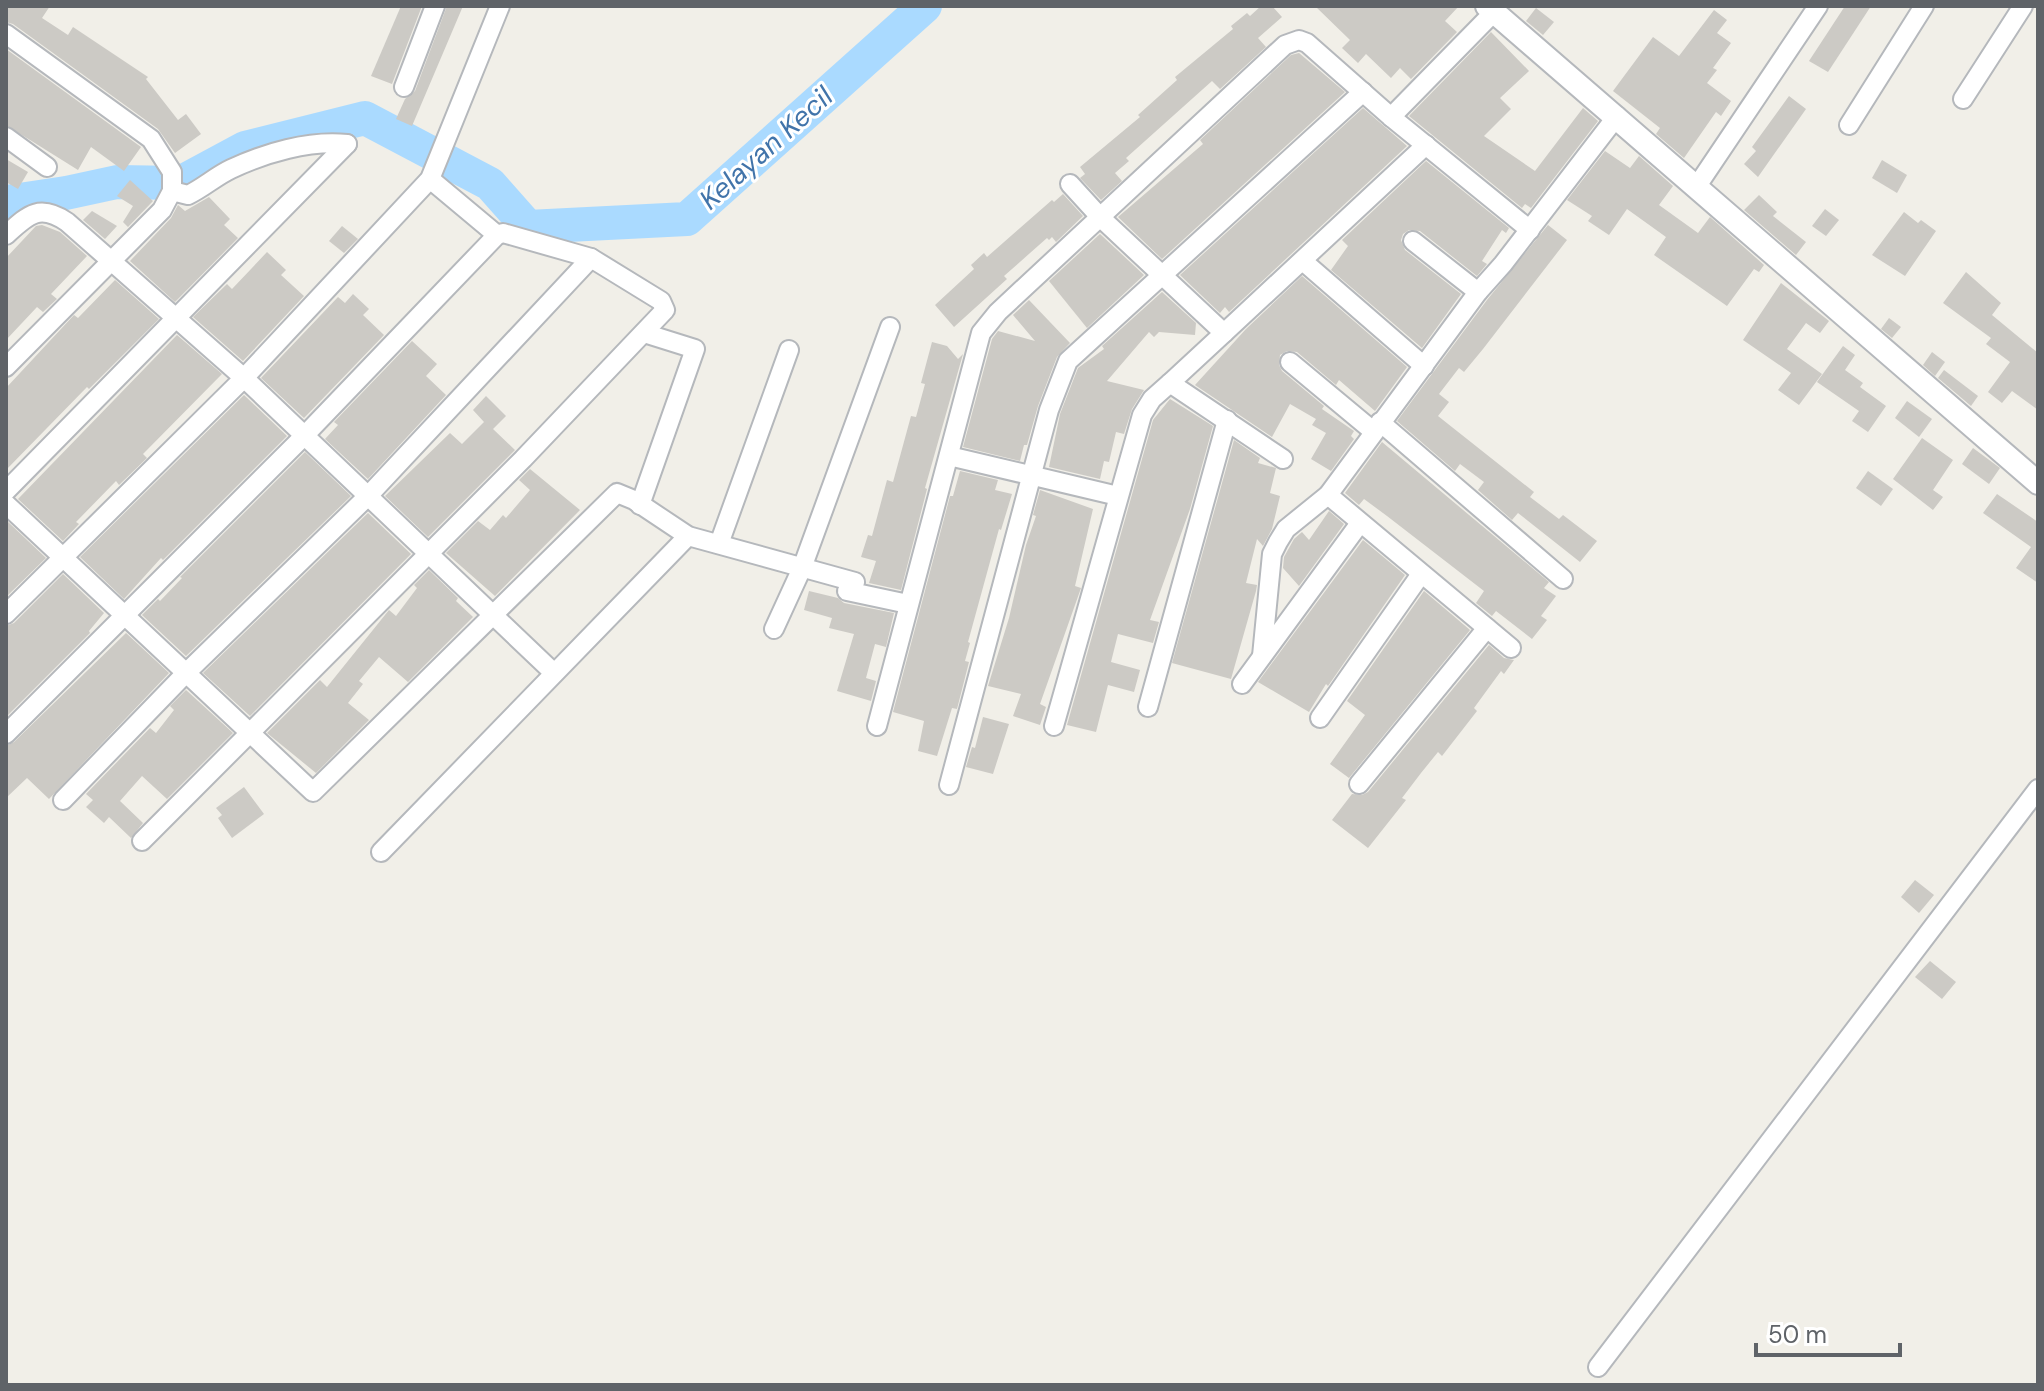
<svg xmlns="http://www.w3.org/2000/svg" width="2044" height="1391" viewBox="0 0 2044 1391" font-family="'DM Sans',sans-serif">
  <rect width="100%" height="100%" fill="#f1efe8"/>
  <g fill="none" stroke-linecap="round" stroke-linejoin="round">
    <polyline stroke="#aadaff" stroke-width="34" points="6,202 66,193 117,182 180,183 245,148 365,118 490,184 528,227 687,219 925,6"/>
  </g>
  <g fill="#cccac5">
    <polygon points="6,6 50,6 42,18 68,35 73,27 148,77 146,79 178,120 186,114 201,134 175,153 158,129 13,24 6,22"/>
    <polygon points="401,6 422,6 392,84 371,76"/>
    <polygon points="447,6 463,6 412,126 396,119 405,99 415,91"/>
    <polygon points="1261,6 1272,6 1282,17 1258,38 1266,47 1220,89 1212,81 1126,158 1129,161 1115,173 1122,181 1101,200 1080,178 1085,174 1080,167 1140,117 1138,115 1177,80 1175,77 1233,29 1231,26 1247,13 1250,16"/>
    <polygon points="1315,6 1459,6 1445,21 1457,32 1411,79 1400,68 1391,78 1366,54 1358,63 1342,48 1350,40"/>
    <polygon points="1845,6 1871,6 1828,72 1809,61"/>
    <polygon points="1536,8 1554,22 1543,35 1526,21"/>
    <polygon points="1714,10 1727,20 1717,33 1731,43 1713,68 1717,70 1707,83 1731,101 1721,116 1716,112 1684,158 1656,134 1660,128 1613,91 1653,37 1679,56"/>
    <polygon points="1491,32 1529,71 1500,98 1511,109 1484,136 1535,171 1583,108 1598,121 1531,208 1525,204 1522,208 1409,116"/>
    <polygon points="6,49 141,147 124,171 91,147 78,170 6,125"/>
    <polygon points="1299,53 1345,92 1162,259 1118,217 1203,144 1200,140 1291,55"/>
    <polygon points="1789,96 1806,109 1758,177 1744,164 1756,151 1752,147"/>
    <polygon points="1363,108 1407,146 1229,312 1225,307 1220,313 1180,275"/>
    <polygon points="1605,151 1630,168 1639,156 1673,186 1659,205 1698,233 1710,217 1764,265 1759,272 1754,269 1727,306 1654,255 1666,237 1627,209 1609,235 1588,221 1592,216 1567,200"/>
    <polygon points="6,159 28,172 18,189 6,182"/>
    <polygon points="1882,160 1907,175 1897,193 1872,178"/>
    <polygon points="1426,161 1509,228 1506,233 1502,230 1482,261 1487,264 1477,276 1420,231 1409,230 1403,234 1401,240 1405,250 1461,294 1422,348 1331,270 1348,246 1342,240"/>
    <polygon points="130,180 153,201 128,227 123,222 133,206 117,196"/>
    <polygon points="1063,194 1083,216 1056,242 1052,237 1049,240 1047,238 1004,276 1007,279 954,327 935,305 974,269 971,265 984,253 987,257 1052,200 1054,202"/>
    <polygon points="1759,195 1777,212 1773,216 1806,242 1796,255 1744,210"/>
    <polygon points="209,197 230,219 224,225 238,238 175,302 130,261 171,218 178,205 185,211"/>
    <polygon points="1825,209 1839,220 1826,236 1812,226"/>
    <polygon points="92,211 117,226 105,239 83,220"/>
    <polygon points="1904,212 1918,223 1921,220 1936,231 1905,276 1872,255"/>
    <polygon points="42,225 60,232 87,256 51,294 57,299 43,312 37,307 6,340 6,258 36,226"/>
    <polygon points="1548,225 1567,240 1483,349 1464,372 1459,368 1439,394 1449,402 1438,416 1534,492 1530,497 1559,519 1563,515 1597,541 1580,562 1518,513 1512,520 1478,490 1484,482 1460,464 1455,471 1397,421 1487,300"/>
    <polygon points="342,226 358,239 344,253 329,241"/>
    <polygon points="1100,234 1144,275 1087,328 1049,281"/>
    <polygon points="267,252 286,270 281,275 304,296 243,361 193,317 227,284 232,289"/>
    <polygon points="1966,272 2001,303 1992,315 2038,353 2038,410 2012,391 2002,403 1988,392 2010,362 1986,344 1991,338 1943,303"/>
    <polygon points="1302,276 1407,367 1375,411 1339,380 1336,385 1297,352 1287,351 1280,355 1279,365 1282,371 1324,406 1322,409 1354,431 1351,436 1354,439 1331,471 1311,459 1326,433 1312,425 1316,419 1290,404 1272,437 1195,385 1246,329"/>
    <polygon points="115,280 159,319 89,389 87,387 6,470 6,388 74,315 78,318"/>
    <polygon points="1781,283 1829,321 1820,333 1806,323 1787,349 1822,374 1799,405 1778,390 1791,373 1743,340"/>
    <polygon points="1162,292 1196,323 1195,335 1159,332 1154,337 1149,332 1107,381 1144,390 1132,409 1124,434 1116,432 1109,462 1104,461 1100,479 1049,467 1060,414 1078,368 1104,349 1102,346"/>
    <polygon points="353,294 369,309 363,315 384,335 304,418 261,378 338,297 345,303"/>
    <polygon points="1029,300 1070,343 1057,357 1038,406 1027,445 1024,445 1020,461 963,447 992,339 998,331 1035,341 1013,315"/>
    <polygon points="1889,318 1901,327 1892,338 1881,329"/>
    <polygon points="177,335 222,374 143,454 147,458 119,485 116,481 76,522 79,524 63,541 18,499"/>
    <polygon points="412,341 437,364 426,376 446,395 368,479 325,439 338,425 334,422"/>
    <polygon points="932,342 947,346 958,359 963,354 925,488 927,489 901,590 869,583 876,561 861,557 868,535 872,536 887,480 893,482 911,416 916,417 925,384 921,383"/>
    <polygon points="1843,346 1855,355 1845,370 1863,383 1860,387 1886,406 1868,432 1852,421 1859,411 1817,382"/>
    <polygon points="1932,352 1945,362 1935,376 1923,365"/>
    <polygon points="1944,370 1978,396 1971,406 1938,378"/>
    <polygon points="244,395 287,436 163,560 161,558 124,599 80,557"/>
    <polygon points="486,396 506,416 493,429 515,450 428,537 385,496 450,433 462,444 484,422 473,410"/>
    <polygon points="1170,399 1213,426 1190,509 1150,620 1159,622 1153,643 1118,634 1111,662 1140,670 1134,692 1108,685 1096,732 1067,725 1153,420"/>
    <polygon points="1907,401 1932,419 1919,437 1895,418"/>
    <polygon points="1922,438 1953,460 1933,490 1943,497 1933,510 1893,479"/>
    <polygon points="1234,440 1260,458 1258,463 1276,468 1270,493 1280,496 1272,529 1263,546 1257,539 1246,583 1257,585 1256,591 1231,679 1172,663"/>
    <polygon points="1382,442 1549,582 1544,588 1556,596 1541,616 1547,620 1532,639 1496,611 1492,616 1476,603 1484,591 1387,516 1364,499 1359,505 1345,493"/>
    <polygon points="1973,448 2000,468 1989,484 1962,464"/>
    <polygon points="305,452 351,496 186,656 142,615 158,599 160,601 182,578 180,577"/>
    <polygon points="530,469 580,510 495,596 446,553 478,521 490,530 503,515 506,518 530,490 519,480"/>
    <polygon points="960,471 998,480 995,490 1012,494 1001,530 999,529 968,642 970,643 965,661 969,662 957,709 952,708 937,756 918,751 924,721 893,712 950,496 953,496"/>
    <polygon points="1868,471 1893,489 1881,506 1856,488"/>
    <polygon points="1040,490 1093,509 1075,586 1081,588 1040,704 1046,707 1040,725 1013,716 1021,694 988,686 1009,618 1026,545 1036,516 1033,515"/>
    <polygon points="1997,494 2038,522 2038,583 2016,568 2031,547 1983,513"/>
    <polygon points="1329,511 1344,524 1299,586 1283,568 1284,557 1294,539 1302,532 1309,540"/>
    <polygon points="368,513 411,554 250,716 203,673"/>
    <polygon points="6,520 46,558 6,597"/>
    <polygon points="1363,540 1405,575 1328,686 1326,684 1309,712 1258,682"/>
    <polygon points="429,570 458,598 456,601 473,617 408,682 379,657 359,681 363,684 348,703 369,720 316,773 267,733 320,680 327,687 389,610 396,616 417,588 414,585"/>
    <polygon points="63,574 104,613 89,631 90,633 6,717 6,626 14,623"/>
    <polygon points="809,591 838,598 844,603 894,613 886,647 875,644 866,678 876,681 871,701 837,691 854,634 829,628 832,618 804,610"/>
    <polygon points="1424,591 1470,630 1349,778 1330,764 1365,715 1347,701"/>
    <polygon points="126,633 169,673 49,799 27,778 6,798 6,746 14,742"/>
    <polygon points="1489,645 1504,658 1514,660 1504,674 1501,671 1474,708 1477,711 1442,756 1438,752 1421,773 1402,798 1406,800 1368,848 1332,820 1352,794 1362,795 1368,792"/>
    <polygon points="186,690 233,733 167,799 142,776 120,801 143,823 131,838 109,817 104,823 86,807 93,800 86,794 150,728 156,733 174,710 170,706"/>
    <polygon points="983,717 1009,724 993,774 966,767 972,747 975,748"/>
    <polygon points="244,787 264,814 232,838 218,818 222,815 216,808"/>
    <polygon points="1915,880 1934,895 1919,913 1901,897"/>
    <polygon points="1930,961 1956,982 1942,999 1915,977"/>
  </g>
  <g fill="none" stroke-linecap="round" stroke-linejoin="round">
    <defs>
      <g id="minor">
        <polyline points="6,34 151,139 172,172 172,191 162,210 6,367"/>
        <polyline points="404,87 435,6"/>
        <polyline points="1963,99 2023,6"/>
        <polyline points="1391,117 1494,12"/>
        <polyline points="1849,125 1924,6"/>
        <polyline points="6,137 47,167"/>
        <polyline points="1070,184 1101,218 1224,333 1426,145"/>
        <polyline points="1697,186 1818,6"/>
        <path d="M172 191 188 195C203 188 216 176 231 169 265 153 309 140 347 144"/>
        <path d="M6 235C28 215 39 203 67 222L244 378 554 673"/>
        <polyline points="1413,241 1478,292"/>
        <polyline points="1304,262 1424,366"/>
        <polyline points="1224,333 1170,383 1283,459"/>
        <polyline points="1290,362 1373,431"/>
        <polyline points="1380,422 1563,579"/>
        <polyline points="949,456 1118,496"/>
        <polyline points="6,491 347,144"/>
        <polyline points="1328,495 1511,648"/>
        <polyline points="6,504 313,792 617,493 634,500 688,536 855,582"/>
        <polyline points="640,505 695,349 644,333"/>
        <polyline points="719,544 789,350"/>
        <polyline points="847,591 908,604"/>
        <polyline points="6,614 244,378 430,179 500,6"/>
        <polyline points="774,629 802,568 890,327"/>
        <polyline points="1262,656 1272,554 1278,542 1286,529 1328,495 1478,292 1503,264 1617,116"/>
        <polyline points="1242,684 1360,523"/>
        <polyline points="1148,707 1227,420"/>
        <polyline points="1320,718 1421,574"/>
        <polyline points="877,726 981,333 998,312 1285,45 1299,40 1307,43 1391,117 1530,230"/>
        <polyline points="1054,726 1142,415 1152,399 1170,383"/>
        <polyline points="6,734 305,435 497,235"/>
        <polyline points="1359,784 1487,628"/>
        <polyline points="949,785 1049,410 1068,361 1363,92"/>
        <polyline points="63,800 186,673 368,496 591,258"/>
        <polyline points="142,841 523,459 665,310 661,301 591,258 503,233 497,235 430,179"/>
        <polyline points="381,852 688,536"/>
        <polyline points="1598,1367 2038,789"/>
      </g>
      <polyline id="tertiary" points="1487,6 2038,483"/>
    </defs>
    <use href="#minor" stroke="#b5b8bc" stroke-width="22"/>
    <use href="#tertiary" stroke="#b5b8bc" stroke-width="26"/>
    <use href="#minor" stroke="#fff" stroke-width="18"/>
    <use href="#tertiary" stroke="#fff" stroke-width="22"/>
  </g>
  <g text-anchor="middle" dominant-baseline="central" stroke-width="6" stroke-linejoin="round" paint-order="stroke">
    <g font-size="28" font-style="italic" fill="#4174aa" stroke="#fff">
      <text transform="translate(766 148) rotate(-42)">Kelayan Kecil</text>
    </g>
  </g>
  <rect width="2044" height="1391" fill="none" stroke="#5f6368" stroke-width="16"/>
  <path d="M1756 1343v12h144v-12" fill="none" stroke="#5f6368" stroke-width="4"/>
  <text x="1768" y="1343" font-size="24" fill="#5f6368" stroke="#ffffff" stroke-width="6" paint-order="stroke">50 m</text>
</svg>
